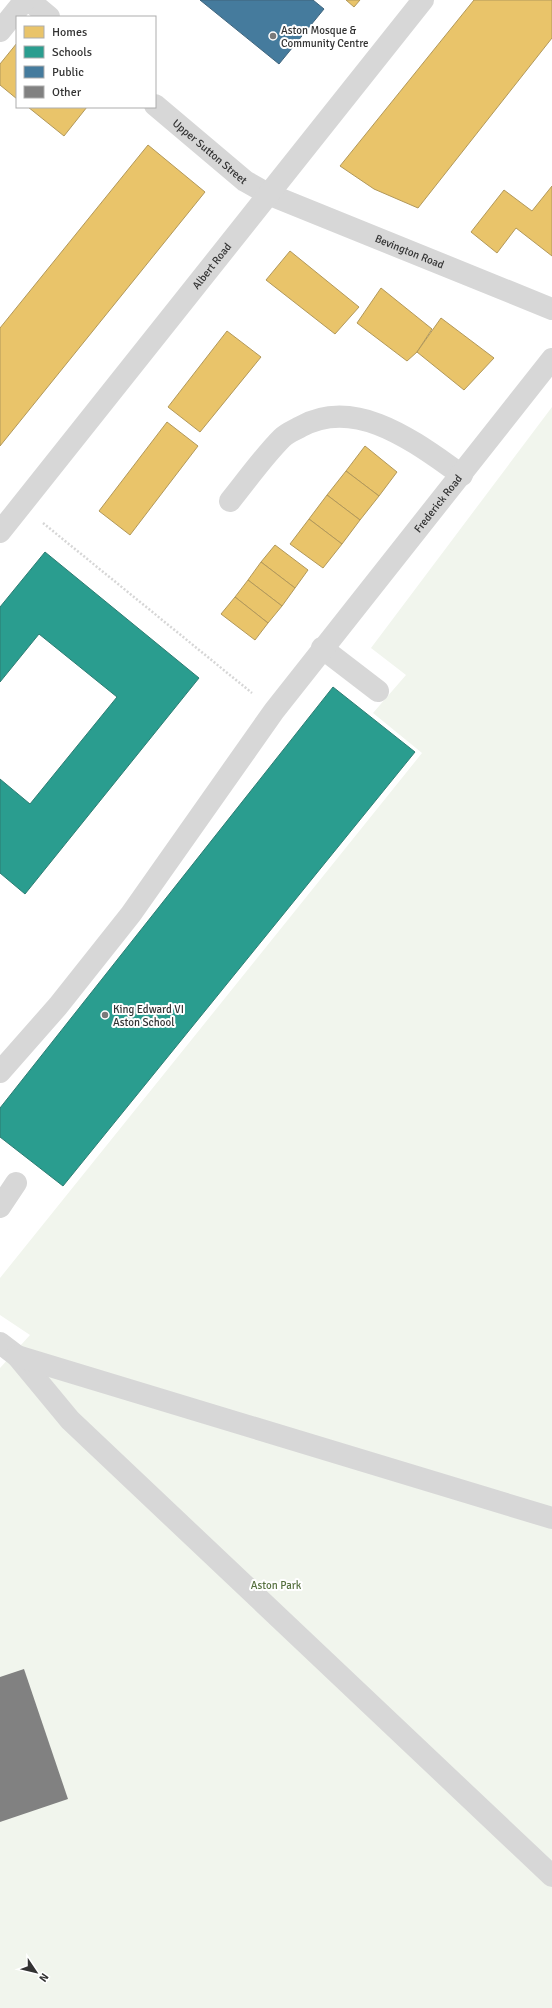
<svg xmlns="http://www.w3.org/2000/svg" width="552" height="2008" viewBox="0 0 552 2008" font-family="Signika,sans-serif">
  <rect width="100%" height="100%" fill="#fff"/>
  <polygon fill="#f1f5ed" points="552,407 552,2008 0,2008 0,1368 30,1335 0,1315 0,1278 422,753 373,713 406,675 371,648"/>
  <g fill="#e9c46a" stroke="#b2985a">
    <polygon points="346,0 360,0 354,7"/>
    <polygon points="474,0 552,0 552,38 418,208 374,189 340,166"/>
    <polygon points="17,43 17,99 0,85 0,64"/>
    <polygon points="28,107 87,107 64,136"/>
    <polygon points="148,145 205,192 0,446 0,328"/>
    <polygon points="552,186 552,256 516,228 497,253 471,232 504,190 532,211"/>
    <polygon points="290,251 359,307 335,334 266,280"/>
    <polygon points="381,288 432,329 417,352 407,361 357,323"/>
    <polygon points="441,318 494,358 464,390 417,352"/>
    <polygon points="227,331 261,357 200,432 168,407"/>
    <polygon points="167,422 198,446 130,535 99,511"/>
    <polygon points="365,446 397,472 379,496 346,471"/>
    <polygon points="346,471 379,496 360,520 327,495"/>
    <polygon points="327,495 360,520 342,544 309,519"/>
    <polygon points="309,519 342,544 323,568 290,544"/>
    <polygon points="275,545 308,570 295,588 261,562"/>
    <polygon points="261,562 295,588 282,606 248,580"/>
    <polygon points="248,580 282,606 268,623 235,597"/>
    <polygon points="235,597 268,623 255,640 221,614"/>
  </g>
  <g fill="#2a9d8f" stroke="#2d7d73">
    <polygon points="45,552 199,678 25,894 0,873 0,779 30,804 117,697 39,634 0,682 0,607"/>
    <polygon points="333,687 415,752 63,1186 0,1137 0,1108"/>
  </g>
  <polygon fill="#457b9d" stroke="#40657d" points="200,0 313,0 324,9 279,64"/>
  <polygon fill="#818181" points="24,1669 68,1799 0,1822 0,1677"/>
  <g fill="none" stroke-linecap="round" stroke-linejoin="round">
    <polyline stroke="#d6d6d6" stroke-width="2.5" stroke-dasharray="2 2" stroke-linecap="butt" points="43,523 252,693"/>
    <g stroke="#d7d7d7" stroke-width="22">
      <polyline points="29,0 49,17"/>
      <polyline points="0,31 25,0"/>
      <path id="s1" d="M155 105 245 181 268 194 552 309"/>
      <path d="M230 501C247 480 263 457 282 438 287 433 295 430 300 427 357 395 417 444 462 475"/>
      <path id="s2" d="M0 532 423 0"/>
      <polyline points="322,648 378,691"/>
      <path id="s3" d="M0 1072 58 1006 131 914 274 711 552 359"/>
      <polyline points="0,1207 16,1183"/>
      <polyline points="0,1343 17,1356 70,1420 552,1876"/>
      <polyline points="17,1356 552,1518"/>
    </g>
  </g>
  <g fill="#7a7a7a" stroke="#fff" stroke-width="1.5">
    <circle cx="273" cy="36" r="4"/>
    <circle cx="105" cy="1015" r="4"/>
  </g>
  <g text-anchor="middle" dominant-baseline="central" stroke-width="4" stroke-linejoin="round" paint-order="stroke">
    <g font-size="11" fill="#333" stroke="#fff" text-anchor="start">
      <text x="281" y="30">Aston Mosque &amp;<tspan x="281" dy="13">Community Centre</tspan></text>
      <text x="113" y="1009">King Edward VI<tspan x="113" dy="13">Aston School</tspan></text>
    </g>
    <g font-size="11" fill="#333" stroke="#fff">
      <text stroke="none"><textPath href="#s1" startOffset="72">Upper Sutton Street</textPath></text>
      <text stroke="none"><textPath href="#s1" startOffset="297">Bevington Road</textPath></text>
      <text stroke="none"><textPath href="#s2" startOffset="340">Albert Road</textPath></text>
      <text stroke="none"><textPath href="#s3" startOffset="718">Frederick Road</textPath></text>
    </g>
    <g font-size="11" fill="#56703f" stroke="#fff">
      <text x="276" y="1585">Aston Park</text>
    </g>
  </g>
  <rect x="16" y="16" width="140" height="92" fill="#ffffff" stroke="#adadad"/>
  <rect x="24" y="26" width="20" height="12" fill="#e9c46a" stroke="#adadad"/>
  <text x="52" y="36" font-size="12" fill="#333333">Homes</text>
  <rect x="24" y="46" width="20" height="12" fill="#2a9d8f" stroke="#adadad"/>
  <text x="52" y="56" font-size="12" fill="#333333">Schools</text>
  <rect x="24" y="66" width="20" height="12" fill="#457b9d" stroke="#adadad"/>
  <text x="52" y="76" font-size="12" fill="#333333">Public</text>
  <rect x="24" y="86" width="20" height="12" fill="#818181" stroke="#adadad"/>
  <text x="52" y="96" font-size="12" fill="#333333">Other</text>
  <g transform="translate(36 1972) rotate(125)" stroke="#ffffff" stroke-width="3" paint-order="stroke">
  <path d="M0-3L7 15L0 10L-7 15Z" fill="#333333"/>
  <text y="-6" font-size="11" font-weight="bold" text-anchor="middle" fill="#333333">N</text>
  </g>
</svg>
